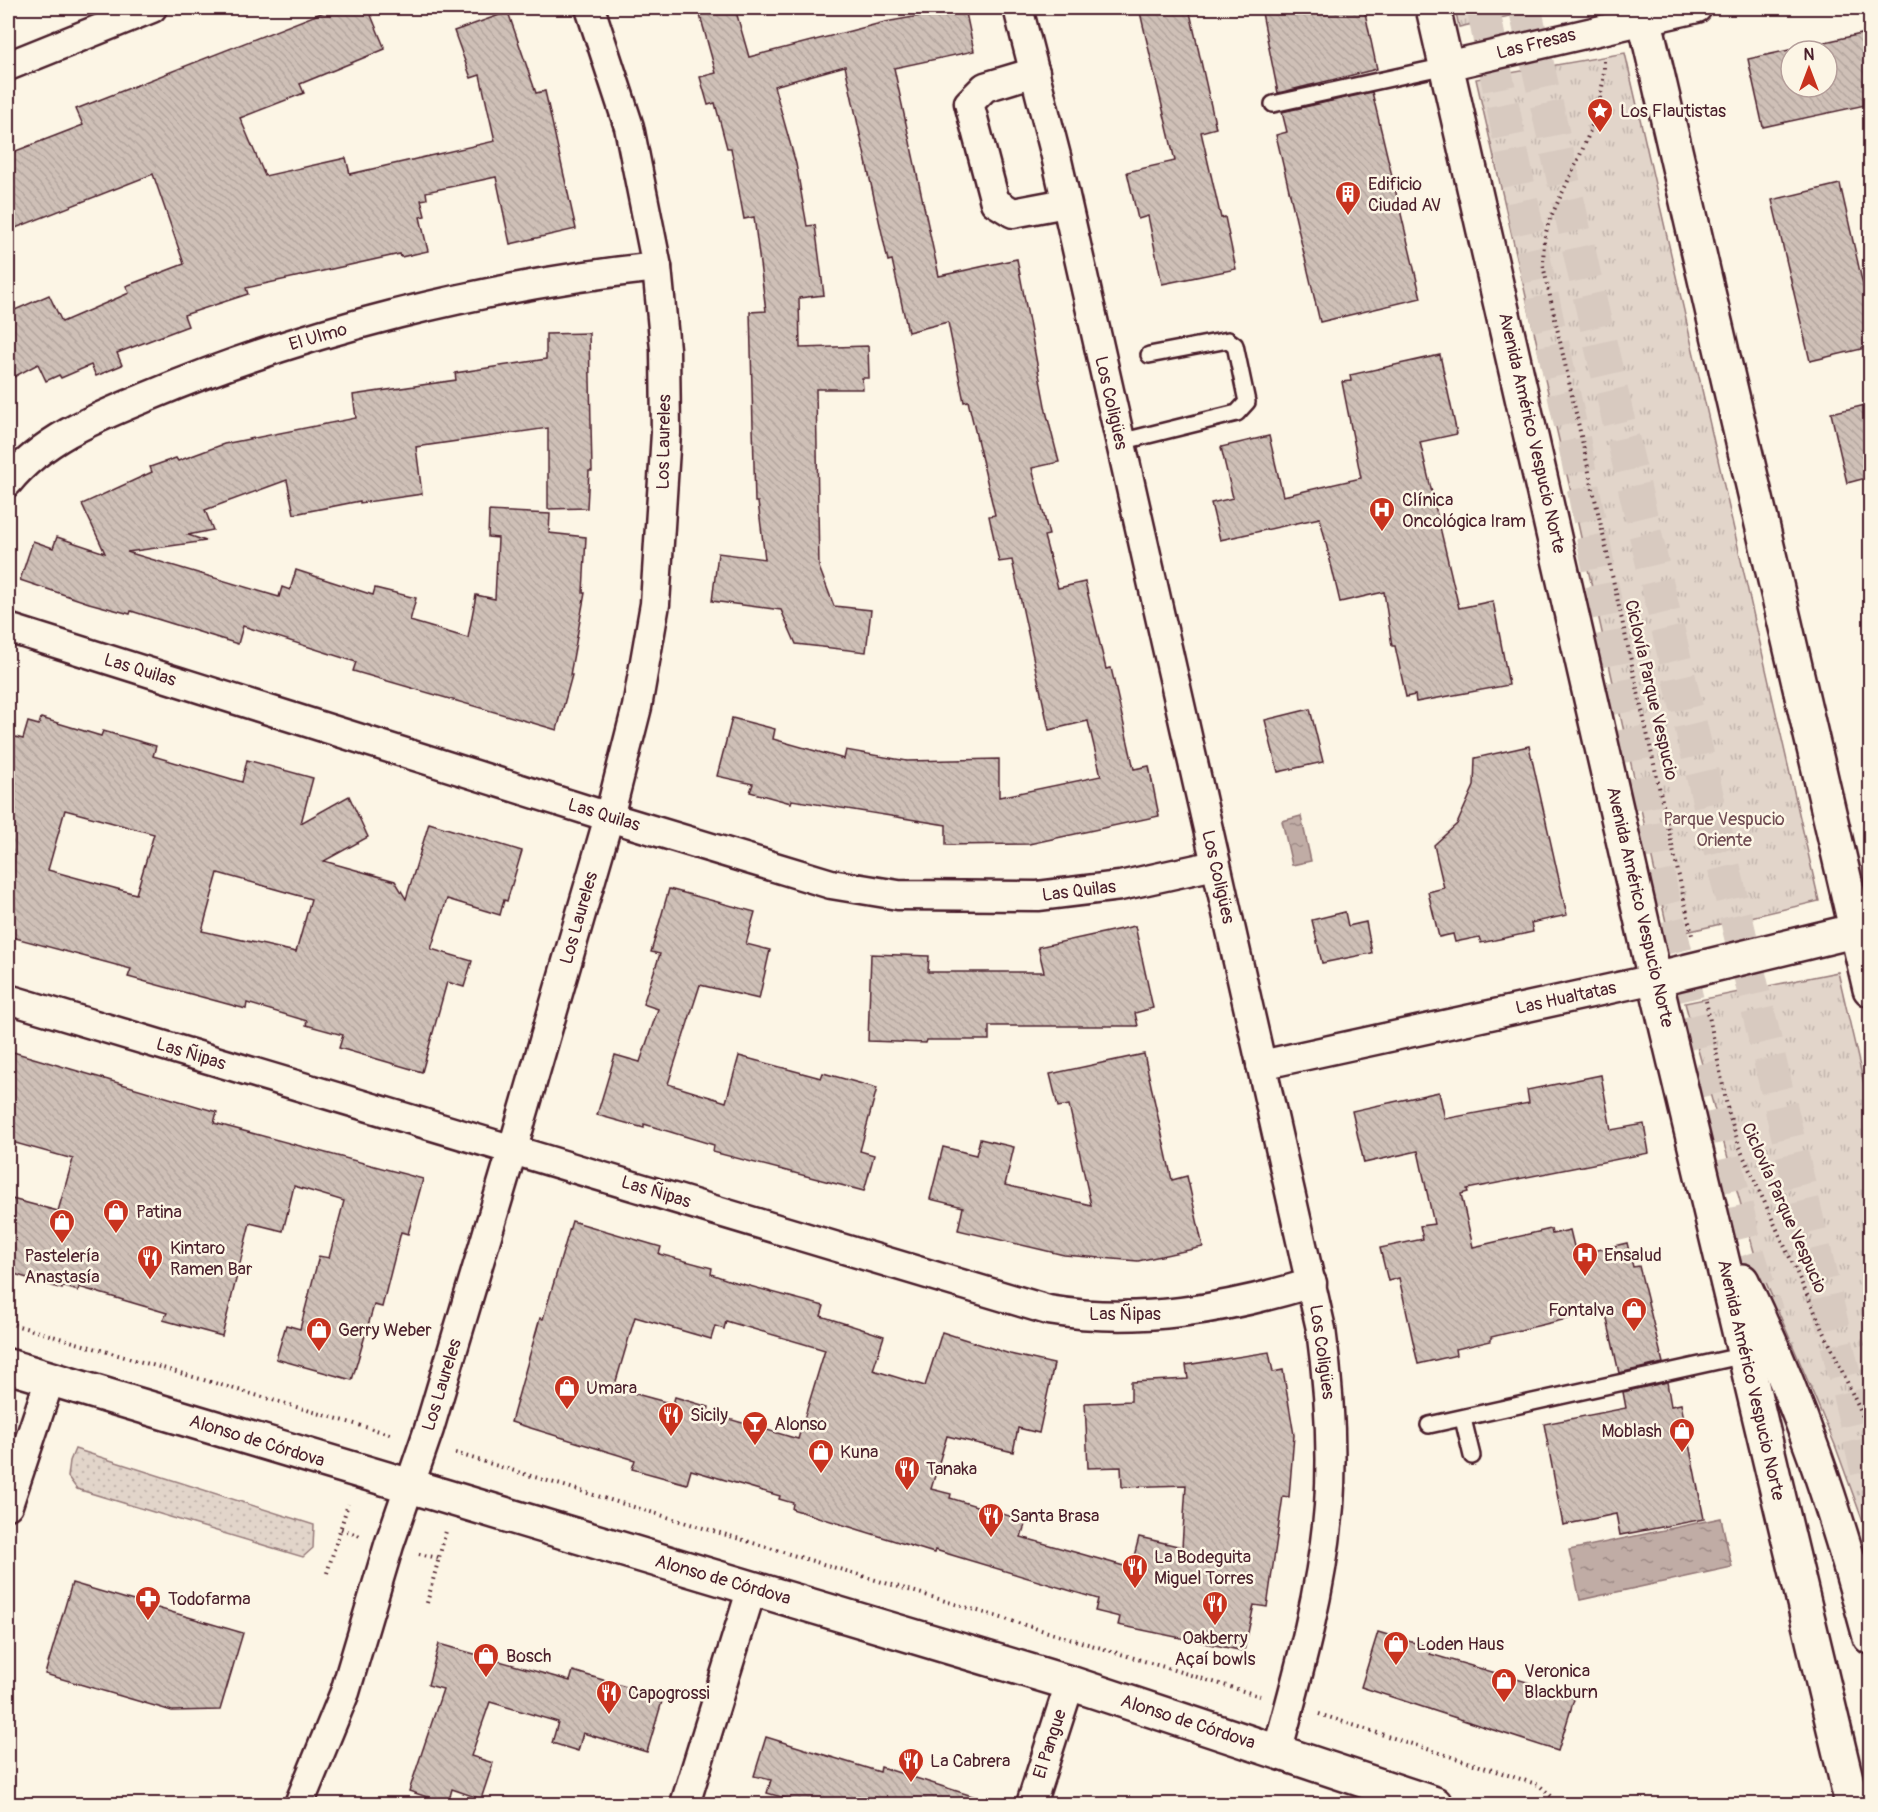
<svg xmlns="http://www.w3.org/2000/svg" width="1878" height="1812" viewBox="0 0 1878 1812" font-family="Pangolin,sans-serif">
  <defs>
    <pattern id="grass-dots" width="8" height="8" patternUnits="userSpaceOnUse" patternTransform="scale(1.5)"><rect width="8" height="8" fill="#e2d5ca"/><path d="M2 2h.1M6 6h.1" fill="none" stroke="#c3b6ae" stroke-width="1.8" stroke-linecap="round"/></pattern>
    <pattern id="park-tufts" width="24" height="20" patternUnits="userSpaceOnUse" patternTransform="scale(1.5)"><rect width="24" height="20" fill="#e2d5ca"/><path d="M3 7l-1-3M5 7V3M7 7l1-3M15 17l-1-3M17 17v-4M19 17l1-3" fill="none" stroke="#c3b6ae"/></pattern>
    <pattern id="water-ripples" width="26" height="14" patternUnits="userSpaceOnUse" patternTransform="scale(1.5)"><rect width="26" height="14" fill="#c0aca5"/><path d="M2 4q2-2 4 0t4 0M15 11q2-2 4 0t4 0" fill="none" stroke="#9e8b87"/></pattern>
    <pattern id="building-back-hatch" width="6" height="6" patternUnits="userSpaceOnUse" patternTransform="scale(1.5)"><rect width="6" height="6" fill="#cfc0b7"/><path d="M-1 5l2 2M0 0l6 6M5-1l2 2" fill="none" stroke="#b3a59e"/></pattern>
  </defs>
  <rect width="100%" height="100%" fill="#fcf5e5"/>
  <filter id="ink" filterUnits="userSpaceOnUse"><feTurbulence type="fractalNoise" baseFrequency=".0167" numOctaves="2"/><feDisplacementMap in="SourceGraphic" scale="12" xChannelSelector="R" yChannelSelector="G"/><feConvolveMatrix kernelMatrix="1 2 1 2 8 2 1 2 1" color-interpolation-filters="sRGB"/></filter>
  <g filter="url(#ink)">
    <polygon fill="url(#grass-dots)" stroke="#967a7a" stroke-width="1.5" points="75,1449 314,1525 313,1548 303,1557 77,1489 68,1477 70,1461"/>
    <g fill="url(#park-tufts)" stroke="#967a7a" stroke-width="1.5">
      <polygon points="1455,8 1545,8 1459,27"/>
      <polygon points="1625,53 1819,901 1669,936 1573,501 1476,79"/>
      <polygon points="1838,972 1870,1110 1870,1541 1835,1445 1756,1259 1685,1003"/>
    </g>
    <g fill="url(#water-ripples)" stroke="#917474" stroke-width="1.5">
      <polygon points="1301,816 1311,861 1292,865 1282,821"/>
      <polygon points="1721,1518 1732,1567 1580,1600 1569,1550"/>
    </g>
    <g fill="url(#building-back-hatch)" stroke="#4a1f2b" stroke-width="1.5" fill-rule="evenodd">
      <polygon points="334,8 368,8 385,49 300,84 304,93 240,118 265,176 346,158 350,174 495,141 480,75 471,78 454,31 508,12 536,93 545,91 576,229 510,244 496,177 426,192 427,199 421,200 425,216 420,217 428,251 401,257 400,254 246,288 248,294 184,315 188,326 117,353 122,365 96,376 91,365 61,378 59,375 46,381 38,364 8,380 8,313 49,295 62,322 129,293 126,286 184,264 153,174 8,231 8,154 83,125 76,109"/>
      <polygon points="698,8 735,8 749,57 885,22 965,8 974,51 894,68 939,276 1017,259 1046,411 1059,462 1032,468 1049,535 1044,536 1058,588 1085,582 1106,669 1111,668 1134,769 1149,766 1159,816 1029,844 946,845 946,825 792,800 791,803 750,792 753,784 717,776 732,718 775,729 773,739 844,759 846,750 907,761 999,759 999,797 1101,776 1088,721 1049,730 1012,560 999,562 989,516 995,515 968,401 964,402 948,322 908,332 892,260 888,261 845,66 774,86 796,164 807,226 815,225 824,295 799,298 800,348 868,346 869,378 862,378 863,389 816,389 819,567 834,606 871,610 866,652 796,644 781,610 712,601 718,553 765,559 758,502 755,502 750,312 766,311 754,217 744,219 731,148 727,148 715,103 708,105 700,77 716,73"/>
      <polygon points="1139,8 1189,8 1216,128 1201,132 1221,218 1225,217 1236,269 1162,284 1148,216 1138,219 1127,172 1175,161"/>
      <polygon points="1261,8 1364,8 1377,69 1278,93"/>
      <path d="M1866 33 1870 51V104L1763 127 1748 59ZM1791 51H1827V87H1791Z"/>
      <polygon points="1372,92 1421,298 1320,322 1276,135 1287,132 1282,112"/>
      <polygon points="1840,184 1870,316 1870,347 1810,361 1772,200"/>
      <polygon points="589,333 592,471 589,471 587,508 548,509 548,428 416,447 422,494 360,503 360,501 294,514 287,480 205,510 213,530 188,535 206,541 127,552 279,597 282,587 290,590 296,570 373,595 375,588 416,598 410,621 468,638 476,595 495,599 498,538 488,537 489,511 550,514 549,533 586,537 583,593 585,593 570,675 572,675 557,730 353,671 356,662 243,626 238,644 131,611 130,614 89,603 20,580 33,541 53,548 57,537 105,553 82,504 152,472 150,467 176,458 178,461 224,444 356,418 353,395 456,380 455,373 546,359 546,334"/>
      <polygon points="1440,355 1457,434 1420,442 1459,608 1493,601 1509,685 1416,702 1415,695 1406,697 1395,646 1392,646 1384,592 1340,602 1320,518 1220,540 1211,503 1233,498 1221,447 1269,436 1283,496 1361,478 1342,382 1351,381 1350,375"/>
      <polygon points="1870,404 1870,477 1847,483 1831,413"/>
      <polygon points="1310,709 1323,762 1278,772 1265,720"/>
      <path d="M41 718 101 736 103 731 156 746 153 756 242 782 247 760 313 778 301 823 349 796 368 837 324 861 395 881 406 899 429 823 522 851 507 901 504 900 500 915 447 899 431 949 472 961 464 987 447 982 422 1072 339 1048 343 1035 306 1025 307 1021 247 1003 246 1009 128 977 131 969 8 936V735L23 739 28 722 39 725ZM65 810 154 834 136 894 48 870ZM218 873 311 899 296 952 202 931Z"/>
      <polygon points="1529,746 1567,915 1531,923 1533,932 1481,943 1479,937 1455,942 1453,934 1439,937 1428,892 1444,888 1434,845 1457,824 1474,786 1475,758"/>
      <polygon points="669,889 755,912 746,944 770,950 759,999 700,985 668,1084 726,1102 739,1056 821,1078 823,1073 877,1088 860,1151 874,1155 864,1191 713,1152 714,1145 644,1124 644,1128 597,1115 615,1055 640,1062 658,1009 643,1004 660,954 651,952"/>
      <polygon points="1345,912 1348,926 1366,922 1372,953 1322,963 1312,920"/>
      <polygon points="1135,926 1153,1008 1135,1013 1138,1026 989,1026 989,1040 927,1040 926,1043 868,1041 871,954 929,956 928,972 1044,972 1038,947"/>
      <polygon points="13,1052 217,1112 214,1123 423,1179 408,1234 401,1232 382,1307 374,1305 352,1380 276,1359 286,1325 300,1329 319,1256 329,1258 344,1201 294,1186 283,1231 250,1223 222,1336 163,1320 167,1313 79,1287 78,1291 62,1286 62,1289 8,1272 8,1198 58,1211 73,1159 8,1141 8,1072"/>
      <polygon points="1144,1054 1172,1180 1187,1176 1203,1247 1138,1261 1064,1255 958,1230 963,1207 930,1199 943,1147 976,1155 980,1139 1014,1147 1005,1185 1091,1205 1069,1105 1058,1107 1050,1074"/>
      <polygon points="1601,1075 1611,1130 1644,1124 1649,1153 1467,1189 1468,1192 1461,1194 1473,1247 1551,1229 1552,1234 1570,1230 1576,1255 1627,1243 1633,1267 1639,1266 1663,1363 1619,1373 1605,1310 1491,1337 1491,1341 1456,1349 1457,1355 1418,1364 1399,1278 1388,1281 1380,1248 1423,1239 1420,1226 1434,1224 1418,1151 1364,1163 1352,1111 1439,1092 1445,1119 1529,1103 1527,1090"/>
      <path d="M572 1221 661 1247 659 1254 712 1268 711 1274 731 1281 824 1306 821 1316 884 1336 873 1370 925 1386 942 1332 1010 1354 1054 1364 1039 1433 1018 1428 1013 1452 947 1436 931 1489 951 1494 950 1498 1026 1521 1021 1537 1131 1568 1139 1537 1182 1547 1186 1485 1122 1487 1121 1467 1088 1468 1085 1403 1131 1401V1382L1188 1379 1186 1365 1269 1352 1273 1372 1283 1370 1294 1435 1289 1497 1283 1496 1267 1607 1254 1605 1244 1651 1118 1625 1120 1617 1095 1611 1098 1599 935 1550 934 1553 792 1509 793 1503 779 1499 780 1496 691 1470 687 1484 632 1469 635 1460 511 1422 540 1318 543 1319ZM635 1317 711 1339 715 1326 724 1329 726 1321 825 1350 798 1439 708 1413 709 1407 675 1397 673 1404 614 1388Z"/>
      <polygon points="1667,1382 1671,1406 1681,1404 1704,1519 1620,1535 1616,1514 1563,1525 1544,1424 1626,1408 1623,1392"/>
      <polygon points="72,1583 243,1633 220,1710 172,1711 45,1674"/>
      <polygon points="1378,1632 1432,1648 1430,1654 1575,1696 1558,1751 1361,1687"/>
      <polygon points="439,1644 570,1681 573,1671 663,1698 647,1752 583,1733 578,1751 552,1743 558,1722 490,1702 471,1756 493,1763 481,1799 452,1789 448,1804 409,1791 443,1689 428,1685"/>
      <polygon points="766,1737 880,1772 881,1767 982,1799 981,1804 805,1804 767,1793 771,1780 754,1776"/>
    </g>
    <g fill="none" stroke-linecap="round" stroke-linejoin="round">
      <g stroke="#d8cac0" stroke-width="33" stroke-dasharray="33 16" stroke-linecap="butt">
        <polyline points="1483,8 1525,217 1574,441 1662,894 1745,1242 1767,1313"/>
        <polyline points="1525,8 1591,304 1870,1484"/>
      </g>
      <defs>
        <g id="service">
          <polyline points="1273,104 1446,66"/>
          <polyline points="1120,442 1237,413 1247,402 1235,345 1228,340 1149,355"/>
          <polyline points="1463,1419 1472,1456"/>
          <polyline points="1429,1425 1745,1355"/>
        </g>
        <g id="minor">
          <path d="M1018 8 1056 156 1321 1329C1329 1388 1333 1447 1329 1506 1322 1590 1299 1672 1277 1752"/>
          <polyline points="8,66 152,8"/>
          <polyline points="1446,66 1697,8"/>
          <polyline points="1035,72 985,87 969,103 995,202 1013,213 1066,203"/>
          <path d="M8 482C45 437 96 418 149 396 306 330 487 285 657 267"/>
          <polyline points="8,628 609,817 831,884 898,895 1038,896 1120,886 1215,865"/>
          <path d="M8 999 1048 1310C1138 1325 1226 1309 1312 1283"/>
          <polyline points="1261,1065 1655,979"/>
          <polyline points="8,1505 50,1379"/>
          <polyline points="299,1804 345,1692 389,1545 429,1429 513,1148 609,817 637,707 655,604 666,433 665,349 657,267 629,127 590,8"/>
          <polyline points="685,1804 752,1588"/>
          <polyline points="1031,1804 1070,1683"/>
        </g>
        <polyline id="tertiary" points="1655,979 1870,927"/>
        <polyline id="secondary" points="8,1366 1070,1683 1435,1804"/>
        <g id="primary">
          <polyline points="1433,8 1655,979 1852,1804"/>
          <polyline points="1642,8 1870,989"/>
          <path d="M1742 1281C1799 1400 1836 1510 1870 1637"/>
        </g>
      </defs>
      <use href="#service" stroke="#4a1f2b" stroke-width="20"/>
      <use href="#minor" stroke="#4a1f2b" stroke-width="33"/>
      <use href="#tertiary" stroke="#4a1f2b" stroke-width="38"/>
      <use href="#secondary" stroke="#4a1f2b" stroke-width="38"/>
      <use href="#primary" stroke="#4a1f2b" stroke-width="38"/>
      <g stroke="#4a1f2b" stroke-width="4" stroke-dasharray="1.5 4.5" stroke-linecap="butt">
        <path d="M1604 61C1605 116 1571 172 1549 221L1544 240 1543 265 1692 935"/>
        <polyline points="1706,1001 1728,1111 1741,1151 1870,1432"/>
        <polyline points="8,1323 393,1435"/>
        <polyline points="455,1453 1260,1696"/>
        <polyline points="341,1529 360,1536"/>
        <polyline points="419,1554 438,1558"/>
        <polyline points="327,1573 348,1504"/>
        <polyline points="427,1603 446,1531"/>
        <polyline points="1319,1714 1539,1785 1560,1804"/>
      </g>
      <use href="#service" stroke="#fcf5e5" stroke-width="15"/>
      <use href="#minor" stroke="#fcf5e5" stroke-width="28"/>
      <use href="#tertiary" stroke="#fcf5e5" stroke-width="33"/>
      <use href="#secondary" stroke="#fcf5e5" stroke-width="33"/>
      <use href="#primary" stroke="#fcf5e5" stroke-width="33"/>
    </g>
  </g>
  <defs>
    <symbol id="sight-pin" viewBox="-11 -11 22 30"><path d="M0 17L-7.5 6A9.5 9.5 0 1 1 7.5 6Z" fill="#c8321e" stroke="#fcf5e5"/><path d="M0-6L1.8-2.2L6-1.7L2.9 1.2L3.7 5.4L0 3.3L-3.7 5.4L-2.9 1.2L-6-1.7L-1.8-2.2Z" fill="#fff"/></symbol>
    <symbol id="building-pin" viewBox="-11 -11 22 30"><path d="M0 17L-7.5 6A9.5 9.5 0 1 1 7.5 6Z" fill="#c8321e" stroke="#fcf5e5"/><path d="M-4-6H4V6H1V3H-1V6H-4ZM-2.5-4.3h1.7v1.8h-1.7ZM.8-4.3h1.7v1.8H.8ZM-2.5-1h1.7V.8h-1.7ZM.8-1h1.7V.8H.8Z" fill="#fff"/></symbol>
    <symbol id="hospital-pin" viewBox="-11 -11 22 30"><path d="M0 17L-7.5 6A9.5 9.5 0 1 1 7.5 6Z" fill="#c8321e" stroke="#fcf5e5"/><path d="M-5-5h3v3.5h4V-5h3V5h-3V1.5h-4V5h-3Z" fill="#fff"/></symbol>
    <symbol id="shop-pin" viewBox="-11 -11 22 30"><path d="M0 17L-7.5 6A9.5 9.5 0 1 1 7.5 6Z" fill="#c8321e" stroke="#fcf5e5"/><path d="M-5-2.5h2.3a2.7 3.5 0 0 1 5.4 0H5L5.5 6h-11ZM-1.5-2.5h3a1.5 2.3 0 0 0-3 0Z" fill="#fff"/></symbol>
    <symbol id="restaurant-pin" viewBox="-11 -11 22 30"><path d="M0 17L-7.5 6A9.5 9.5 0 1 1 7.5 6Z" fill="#c8321e" stroke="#fcf5e5"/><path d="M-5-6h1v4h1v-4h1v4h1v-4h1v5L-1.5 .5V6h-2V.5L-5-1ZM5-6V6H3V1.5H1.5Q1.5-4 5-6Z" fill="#fff"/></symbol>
    <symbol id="bar-pin" viewBox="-11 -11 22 30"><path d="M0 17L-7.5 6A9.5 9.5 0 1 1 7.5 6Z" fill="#c8321e" stroke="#fcf5e5"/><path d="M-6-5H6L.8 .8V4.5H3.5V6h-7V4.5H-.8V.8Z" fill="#fff"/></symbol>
    <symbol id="pharmacy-pin" viewBox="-11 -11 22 30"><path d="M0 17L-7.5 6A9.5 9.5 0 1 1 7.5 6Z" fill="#c8321e" stroke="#fcf5e5"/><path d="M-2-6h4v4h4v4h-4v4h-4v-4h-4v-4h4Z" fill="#fff"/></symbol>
  </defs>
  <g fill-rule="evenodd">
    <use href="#sight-pin" x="1585" y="96" width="30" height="40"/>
    <use href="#building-pin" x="1333" y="179" width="30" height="40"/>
    <use href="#hospital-pin" x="1367" y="495" width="30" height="40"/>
    <use href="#shop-pin" x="101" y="1197" width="30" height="40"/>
    <use href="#shop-pin" x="47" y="1207" width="30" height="40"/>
    <use href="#hospital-pin" x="1570" y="1240" width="30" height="40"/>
    <use href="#restaurant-pin" x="135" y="1243" width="30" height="40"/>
    <use href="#shop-pin" x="1619" y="1295" width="30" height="40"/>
    <use href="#shop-pin" x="304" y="1315" width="30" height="40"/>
    <use href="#shop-pin" x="552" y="1373" width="30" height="40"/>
    <use href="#restaurant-pin" x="656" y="1400" width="30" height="40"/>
    <use href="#bar-pin" x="740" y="1409" width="30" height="40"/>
    <use href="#shop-pin" x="1667" y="1416" width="30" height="40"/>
    <use href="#shop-pin" x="806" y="1437" width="30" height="40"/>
    <use href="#restaurant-pin" x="892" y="1454" width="30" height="40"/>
    <use href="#restaurant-pin" x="976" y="1501" width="30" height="40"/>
    <use href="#restaurant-pin" x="1120" y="1552" width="30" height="40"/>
    <use href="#pharmacy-pin" x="133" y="1584" width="30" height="40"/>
    <use href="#restaurant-pin" x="1200" y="1589" width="30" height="40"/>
    <use href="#shop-pin" x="1381" y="1629" width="30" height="40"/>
    <use href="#shop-pin" x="471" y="1641" width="30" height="40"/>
    <use href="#shop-pin" x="1489" y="1666" width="30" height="40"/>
    <use href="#restaurant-pin" x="594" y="1678" width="30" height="40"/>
    <use href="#restaurant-pin" x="896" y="1746" width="30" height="40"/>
  </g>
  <g text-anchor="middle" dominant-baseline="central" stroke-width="5" stroke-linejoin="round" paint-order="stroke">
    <g font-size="18" fill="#4a1f2b" stroke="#fcf5e5">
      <text transform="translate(1536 44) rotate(-14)">Las Fresas</text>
      <text transform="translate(318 337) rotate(-16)">El Ulmo</text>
      <text transform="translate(1111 403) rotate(77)">Los Coligües</text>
      <text transform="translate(1532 433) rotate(77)">Avenida Américo Vespucio Norte</text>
      <text transform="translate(664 442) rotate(-89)">Los Laureles</text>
      <text transform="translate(140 670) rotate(17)">Las Quilas</text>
      <text transform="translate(1651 690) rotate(77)">Ciclovía Parque Vespucio</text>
      <text transform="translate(604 815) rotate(17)">Las Quilas</text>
      <text transform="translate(1218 877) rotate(77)">Los Coligües</text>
      <text transform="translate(1079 891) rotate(-7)">Las Quilas</text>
      <text transform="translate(1640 907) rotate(77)">Avenida Américo Vespucio Norte</text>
      <text transform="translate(579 918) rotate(-74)">Los Laureles</text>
      <text transform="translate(1566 998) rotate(-12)">Las Hualtatas</text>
      <text transform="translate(191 1054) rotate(17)">Las Ñipas</text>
      <text transform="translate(656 1192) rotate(17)">Las Ñipas</text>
      <text transform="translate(1784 1208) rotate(66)">Ciclovía Parque Vespucio</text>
      <text x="1125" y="1314">Las Ñipas</text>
      <text transform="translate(1322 1352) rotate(82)">Los Coligües</text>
      <text transform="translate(1751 1380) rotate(77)">Avenida Américo Vespucio Norte</text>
      <text transform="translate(442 1385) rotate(-73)">Los Laureles</text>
      <text transform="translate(257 1441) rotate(17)">Alonso de Córdova</text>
      <text transform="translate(723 1580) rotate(16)">Alonso de Córdova</text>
      <text transform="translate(1188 1722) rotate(18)">Alonso de Córdova</text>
      <text transform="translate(1050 1744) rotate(-72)">El Pangue</text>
    </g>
    <g font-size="18" fill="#4a1f2b" stroke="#fcf5e5" text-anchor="start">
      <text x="1620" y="111">Los Flautistas</text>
      <text x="1368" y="184">Edificio<tspan x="1368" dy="21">Ciudad AV</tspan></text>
      <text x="1402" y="500">Clínica<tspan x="1402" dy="21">Oncológica Iram</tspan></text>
      <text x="136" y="1212">Patina</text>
      <text x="170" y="1248">Kintaro<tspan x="170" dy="21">Ramen Bar</tspan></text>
      <text x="1604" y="1255">Ensalud</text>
      <text x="62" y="1256" text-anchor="middle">Pastelería<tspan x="62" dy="21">Anastasía</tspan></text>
      <text x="1614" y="1310" text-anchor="end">Fontalva</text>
      <text x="338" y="1330">Gerry Weber</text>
      <text x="586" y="1388">Umara</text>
      <text x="690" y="1415">Sicily</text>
      <text x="774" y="1424">Alonso</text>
      <text x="1662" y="1431" text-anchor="end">Moblash</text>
      <text x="840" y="1452">Kuna</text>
      <text x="926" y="1469">Tanaka</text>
      <text x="1010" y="1516">Santa Brasa</text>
      <text x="1154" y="1557">La Bodeguita<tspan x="1154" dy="21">Miguel Torres</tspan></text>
      <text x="168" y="1599">Todofarma</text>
      <text x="1215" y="1638" text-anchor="middle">Oakberry<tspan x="1215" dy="21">Açaí bowls</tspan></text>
      <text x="1416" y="1644">Loden Haus</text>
      <text x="506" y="1656">Bosch</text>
      <text x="1524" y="1671">Veronica<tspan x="1524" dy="21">Blackburn</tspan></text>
      <text x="628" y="1693">Capogrossi</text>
      <text x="930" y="1761">La Cabrera</text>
    </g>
    <g font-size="18" fill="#704c53" stroke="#fcf5e5">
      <text x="1724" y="819">Parque Vespucio<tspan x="1724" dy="21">Oriente</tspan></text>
    </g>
  </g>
  <rect width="1878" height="1812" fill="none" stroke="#fcf5e5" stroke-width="30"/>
  <rect x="15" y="15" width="1848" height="1782" fill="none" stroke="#4a1f2b" stroke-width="2" filter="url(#ink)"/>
  <g transform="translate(1809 69)"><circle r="28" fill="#fcf5e5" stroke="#b59f9b" stroke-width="1.5"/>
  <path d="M0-4.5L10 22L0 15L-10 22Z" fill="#c8321e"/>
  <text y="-9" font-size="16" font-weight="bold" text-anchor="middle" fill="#4a1f2b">N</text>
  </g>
</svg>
